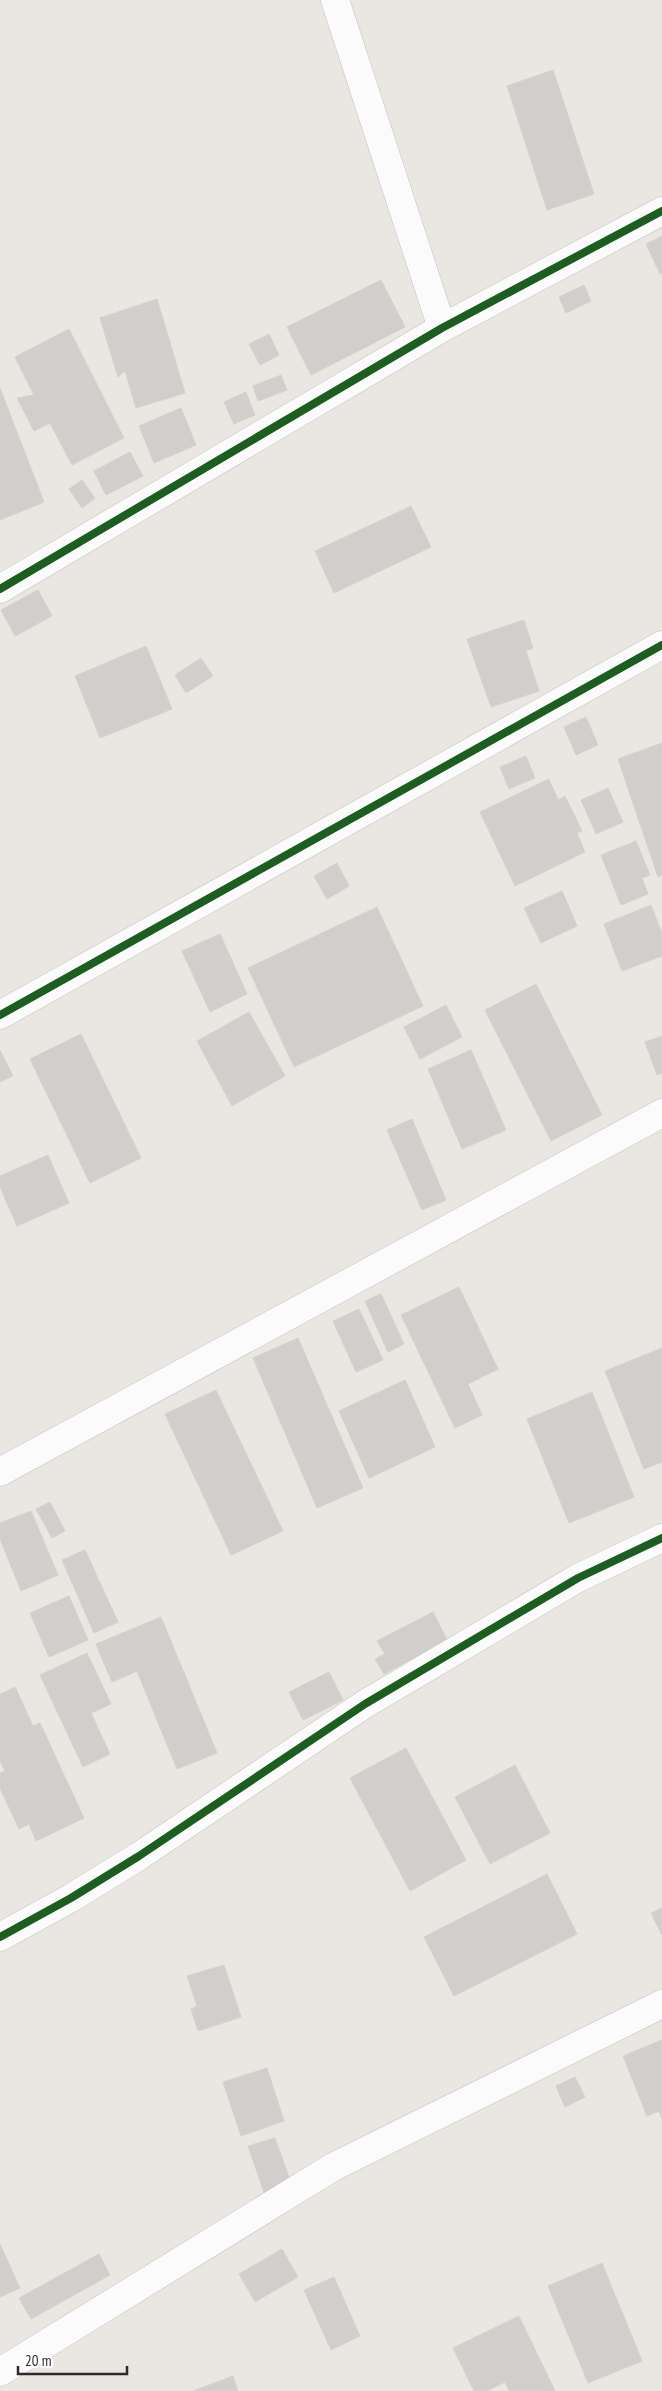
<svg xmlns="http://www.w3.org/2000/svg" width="662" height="2391" viewBox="0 0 662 2391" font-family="'PT Sans Narrow',sans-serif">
  <rect width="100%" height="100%" fill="#eae6e2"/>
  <g fill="#d1cecb" stroke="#d5d2ce">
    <polygon points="553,70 594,194 547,210 507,86"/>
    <polygon points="662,236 662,273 660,274 646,244"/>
    <polygon points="381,280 405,327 311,375 287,327"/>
    <polygon points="584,285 591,301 566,313 559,297"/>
    <polygon points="157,299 185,393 136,408 125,371 118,377 100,318"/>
    <polygon points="69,329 124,438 72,465 50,423 34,431 17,398 34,395 15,357"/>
    <polygon points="269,334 279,355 260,365 249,344"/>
    <polygon points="281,375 287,390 258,401 253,386"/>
    <polygon points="0,388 44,502 0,520"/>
    <polygon points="246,392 255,415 234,424 224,402"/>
    <polygon points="181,408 196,445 154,463 139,426"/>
    <polygon points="130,452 143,476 106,495 94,471"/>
    <polygon points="82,480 95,498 82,508 69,489"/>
    <polygon points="411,506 431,547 334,593 315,551"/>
    <polygon points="38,590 52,616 15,636 1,610"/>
    <polygon points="524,620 533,648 526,651 539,691 491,707 467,639"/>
    <polygon points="146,646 172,709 100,738 75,676"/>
    <polygon points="201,658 213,676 186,693 175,675"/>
    <polygon points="586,717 598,745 576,755 564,727"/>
    <polygon points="662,743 662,875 658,877 618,759"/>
    <polygon points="526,756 535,778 509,789 500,767"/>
    <polygon points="549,779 558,800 565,796 582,831 577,833 585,852 515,886 480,812"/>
    <polygon points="608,788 623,822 596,834 581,800"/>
    <polygon points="636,841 650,875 642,878 648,894 621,905 601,855"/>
    <polygon points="337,863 349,886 327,899 314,876"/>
    <polygon points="562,891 577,926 541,943 524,908"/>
    <polygon points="651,905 662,934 662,956 622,971 604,924"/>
    <polygon points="377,907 423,1006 294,1067 248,968"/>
    <polygon points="220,934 247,994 210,1012 182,951"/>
    <polygon points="536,984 602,1115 551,1141 485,1010"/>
    <polygon points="446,1005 462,1037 420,1059 404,1027"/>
    <polygon points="249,1012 285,1076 232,1106 197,1041"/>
    <polygon points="81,1034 141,1158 90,1183 30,1059"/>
    <polygon points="662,1036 662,1073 657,1075 645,1042"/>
    <polygon points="0,1050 13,1076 0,1082"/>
    <polygon points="471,1050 506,1130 462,1149 428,1069"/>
    <polygon points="412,1119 446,1200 422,1210 387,1130"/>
    <polygon points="48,1155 69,1203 17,1226 0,1187 0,1176"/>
    <polygon points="459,1287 498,1369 468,1384 482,1415 455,1428 401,1315"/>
    <polygon points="381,1294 404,1344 388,1352 365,1301"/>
    <polygon points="359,1309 383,1360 356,1372 333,1321"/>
    <polygon points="298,1338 363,1488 317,1508 253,1358"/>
    <polygon points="662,1348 662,1462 644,1469 605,1371"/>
    <polygon points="405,1380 435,1447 369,1478 339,1411"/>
    <polygon points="216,1390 283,1531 231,1555 165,1414"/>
    <polygon points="592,1392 634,1497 569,1523 527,1419"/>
    <polygon points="50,1502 65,1531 52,1538 36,1509"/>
    <polygon points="31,1511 58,1575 21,1591 0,1539 0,1523"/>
    <polygon points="85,1550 118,1622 94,1633 62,1560"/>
    <polygon points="69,1596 88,1640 49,1657 30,1613"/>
    <polygon points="433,1612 447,1640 384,1674 375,1659 385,1654 377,1641"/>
    <polygon points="161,1617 217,1753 177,1769 137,1671 112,1682 96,1644"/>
    <polygon points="87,1653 111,1704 91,1713 110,1754 83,1767 40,1675"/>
    <polygon points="329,1672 343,1700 303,1720 289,1692"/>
    <polygon points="15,1687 33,1726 40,1723 84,1818 36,1841 29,1824 19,1829 0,1788 0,1773 5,1771 0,1761 0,1694"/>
    <polygon points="406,1748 466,1860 410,1891 350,1778"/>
    <polygon points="515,1765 550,1833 490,1864 455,1797"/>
    <polygon points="547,1874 577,1934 454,1996 424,1937"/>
    <polygon points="662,1908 662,1935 651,1913"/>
    <polygon points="224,1965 241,2017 198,2031 191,2009 197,2006 187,1976"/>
    <polygon points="662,2040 662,2119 659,2111 647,2116 623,2056"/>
    <polygon points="267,2068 284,2121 241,2136 223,2082"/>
    <polygon points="575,2077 585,2097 565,2107 556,2086"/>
    <polygon points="275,2138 292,2186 265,2195 248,2146"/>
    <polygon points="0,2244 20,2288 0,2297"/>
    <polygon points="282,2249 298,2277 255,2302 239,2274"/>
    <polygon points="99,2254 110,2275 31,2319 19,2298"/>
    <polygon points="602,2263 642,2361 588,2383 548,2286"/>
    <polygon points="334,2277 360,2336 331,2350 304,2290"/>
    <polygon points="519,2316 555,2391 509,2391 505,2382 487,2391 474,2391 453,2348"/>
    <polygon points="233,2376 238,2391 193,2391"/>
  </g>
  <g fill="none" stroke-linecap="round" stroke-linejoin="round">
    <defs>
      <g id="street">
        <polyline points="335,0 442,328"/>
        <polyline points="0,589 442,328 662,211"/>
        <path d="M0 1015C222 893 440 767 662 645"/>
        <polyline points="0,1472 662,1113"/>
        <polyline points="0,1937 71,1898 139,1856 365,1704 578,1578 662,1538"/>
        <polyline points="0,2372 333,2167 662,2004"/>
      </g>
    </defs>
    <use href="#street" stroke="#c3c2c2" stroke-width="29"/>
    <use href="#street" stroke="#fcfbfb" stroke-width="28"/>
    <defs>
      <g id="cycleway">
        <polyline points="0,589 442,328 662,211"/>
        <path d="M0 1015C222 893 440 767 662 645"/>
        <polyline points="0,1937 71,1898 139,1856 365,1704 578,1578 662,1538"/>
      </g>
    </defs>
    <use href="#cycleway" stroke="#fff" stroke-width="11"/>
    <use href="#cycleway" stroke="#1b5e20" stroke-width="8"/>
  </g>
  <path d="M18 2366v8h109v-8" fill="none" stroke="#2b2b2b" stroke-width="2.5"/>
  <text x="25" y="2366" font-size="15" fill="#2b2b2b" stroke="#ffffff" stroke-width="4" paint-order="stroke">20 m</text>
</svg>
